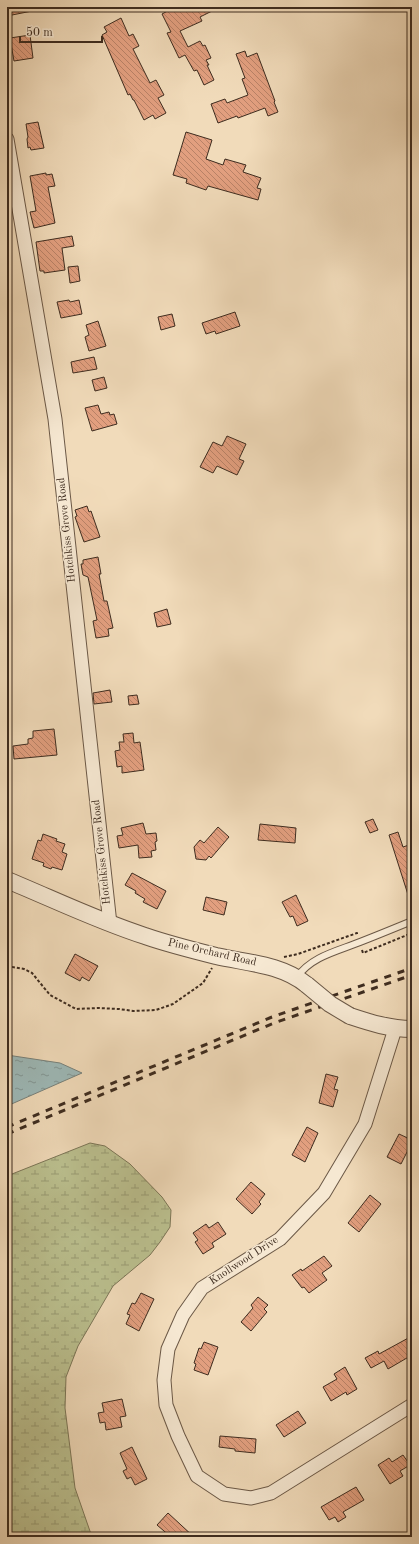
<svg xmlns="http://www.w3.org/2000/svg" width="419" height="1544" viewBox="0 0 419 1544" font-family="'Old Standard TT',serif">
  <defs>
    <pattern id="wetland-marsh" width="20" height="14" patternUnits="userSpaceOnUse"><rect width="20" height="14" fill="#bbc08f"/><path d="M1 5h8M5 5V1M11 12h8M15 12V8" fill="none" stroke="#999c74"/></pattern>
    <pattern id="water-ripples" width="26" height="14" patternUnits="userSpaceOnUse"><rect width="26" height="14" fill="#9db9b8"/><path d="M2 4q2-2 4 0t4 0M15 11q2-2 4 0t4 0" fill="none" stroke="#819795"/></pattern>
    <pattern id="building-back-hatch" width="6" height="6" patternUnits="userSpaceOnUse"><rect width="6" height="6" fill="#e29f7f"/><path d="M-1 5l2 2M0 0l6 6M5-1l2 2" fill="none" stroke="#b98267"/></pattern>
  </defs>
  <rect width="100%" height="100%" fill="#f1dbba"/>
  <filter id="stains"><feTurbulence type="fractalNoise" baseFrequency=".005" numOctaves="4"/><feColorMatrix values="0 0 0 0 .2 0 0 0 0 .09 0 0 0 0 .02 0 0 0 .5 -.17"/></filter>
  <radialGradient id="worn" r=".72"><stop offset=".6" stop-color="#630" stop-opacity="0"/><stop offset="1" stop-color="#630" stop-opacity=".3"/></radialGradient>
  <polygon fill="url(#wetland-marsh)" stroke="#7c7657" points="90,1143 105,1146 130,1164 162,1197 171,1210 170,1227 160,1242 150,1255 113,1286 78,1346 66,1377 65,1408 75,1488 92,1537 7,1537 7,1176"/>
  <polygon fill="url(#water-ripples)" stroke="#77817b" points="7,1055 60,1063 82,1073 7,1106"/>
  <g fill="url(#building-back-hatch)" stroke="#3e2c1f">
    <polygon points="7,7 32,7 32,11 7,16"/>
    <polygon points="175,7 220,7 200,17 202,21 180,31 188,47 200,41 203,46 205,45 211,58 206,60 209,65 207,65 214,80 204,85 197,70 194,71 185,55 179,58 167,33 171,32 162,14"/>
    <polygon points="121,18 129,36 133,34 139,46 133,49 150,83 156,80 164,95 158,98 166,113 155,119 153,115 144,120 134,100 133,100 130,94 128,95 102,35 107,32 104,27"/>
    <polygon points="30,35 33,58 14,61 10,38"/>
    <polygon points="245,51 247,57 257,53 275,101 274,102 278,112 268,116 265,108 238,118 237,116 218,123 211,104 225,99 227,103 248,95 242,79 245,78 236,54"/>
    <polygon points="38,122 44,148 31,150 30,147 28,148 27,139 28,137 26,124"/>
    <polygon points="186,132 212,140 206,159 223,165 225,159 246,165 243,172 261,178 257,188 261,189 258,200 208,186 206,190 186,183 187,179 173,175"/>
    <polygon points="46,173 46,175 52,174 55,186 48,187 55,223 34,228 30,212 36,211 30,176"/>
    <polygon points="72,236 74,246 62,248 65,270 44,273 44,271 40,271 36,242"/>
    <polygon points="78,266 80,281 70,283 68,267"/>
    <polygon points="69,300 70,302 79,300 82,314 61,318 57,302"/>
    <polygon points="235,312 240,326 216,334 215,331 206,334 202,323"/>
    <polygon points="172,314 175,326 161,330 158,317"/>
    <polygon points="98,321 106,346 89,351 85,337 89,335 86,325"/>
    <polygon points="94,357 97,369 73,373 71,362"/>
    <polygon points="104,377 107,388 95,391 92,380"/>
    <polygon points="98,405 101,414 109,412 110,415 114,414 117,424 92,431 85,408"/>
    <polygon points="227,436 246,444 239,459 244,461 237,475 217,466 213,473 200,467 213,442 222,446"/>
    <polygon points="87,506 89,512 91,511 100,537 84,542 75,517 77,516 75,510"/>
    <polygon points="98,557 101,574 99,574 104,601 107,601 113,628 108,629 109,636 96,638 93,621 97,620 88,577 83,575 81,564 83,564 83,560"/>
    <polygon points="167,609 171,624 157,627 154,613"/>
    <polygon points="110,690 112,702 94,704 93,693"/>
    <polygon points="137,695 139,704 129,705 128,696"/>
    <polygon points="54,729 57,755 14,759 13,746 28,744 28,739 33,738 33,731"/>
    <polygon points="133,733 134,743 140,742 144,770 122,773 122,766 117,767 115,751 120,750 119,742 124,742 123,734"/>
    <polygon points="373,819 378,830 370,833 365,822"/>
    <polygon points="143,823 146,834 156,833 157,841 155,842 156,850 151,851 152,857 139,858 138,845 119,848 117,836 123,835 121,828"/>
    <polygon points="260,824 296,828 295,843 258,840"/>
    <polygon points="218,827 229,837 211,858 209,856 206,860 196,859 194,847 200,840 204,843"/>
    <polygon points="398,832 403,847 412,844 412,900 410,901 389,835"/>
    <polygon points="43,834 57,839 56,841 65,844 62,852 67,854 62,870 52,867 51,869 43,866 44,863 32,859 38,840 41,841"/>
    <polygon points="132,873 166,891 157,909 143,902 145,899 135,893 136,891 125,885"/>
    <polygon points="296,895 308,921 297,926 293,916 290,917 282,902"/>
    <polygon points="206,897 227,902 224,915 203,910"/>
    <polygon points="75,954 98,966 89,981 82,977 80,981 65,973"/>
    <polygon points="326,1074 338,1077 334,1089 338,1090 333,1107 319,1103"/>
    <polygon points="307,1127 318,1133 305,1162 292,1155"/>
    <polygon points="399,1134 412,1140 412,1152 408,1150 401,1164 387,1157"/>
    <polygon points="251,1182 265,1194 259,1202 261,1204 252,1214 236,1199"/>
    <polygon points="370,1195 381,1204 359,1232 348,1223"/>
    <polygon points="218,1222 226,1234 212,1243 214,1247 203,1254 195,1242 198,1240 193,1233 206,1224 209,1228"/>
    <polygon points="324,1256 332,1266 322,1273 327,1280 309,1293 304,1287 302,1288 292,1275 301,1269 302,1271"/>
    <polygon points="141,1293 154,1299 139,1331 126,1324 130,1315 127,1314 132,1303 135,1304"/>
    <polygon points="258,1297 268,1305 264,1309 267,1312 251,1331 241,1322 253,1308 251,1305"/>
    <polygon points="412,1336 412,1355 388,1369 384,1361 371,1368 365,1358 378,1351 379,1354"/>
    <polygon points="204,1342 218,1347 208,1375 194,1370 196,1364 194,1363 199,1348 201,1349"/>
    <polygon points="345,1367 357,1389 347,1395 346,1392 331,1401 323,1387 337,1379 334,1374"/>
    <polygon points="122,1399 126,1416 120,1417 122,1427 106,1430 105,1422 100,1423 98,1413 104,1412 102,1403"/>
    <polygon points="298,1411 306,1423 284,1437 276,1425"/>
    <polygon points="220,1436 256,1439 255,1453 235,1451 235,1449 219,1447"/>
    <polygon points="132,1447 147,1479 135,1485 131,1477 127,1479 123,1471 127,1469 120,1453"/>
    <polygon points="403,1455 410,1465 400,1471 403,1476 390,1484 378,1465 389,1458 392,1462"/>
    <polygon points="356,1487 364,1500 343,1512 346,1517 338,1522 335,1517 329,1520 321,1507"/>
    <polygon points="168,1513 194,1537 171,1537 157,1525"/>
  </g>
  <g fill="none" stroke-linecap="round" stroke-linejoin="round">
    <defs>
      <path id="service" d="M297 977C312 956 338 951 360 942 378 935 395 928 412 921"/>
      <g id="minor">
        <polyline points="7,139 55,419 110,924"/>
        <polyline points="395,1029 365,1124 324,1193 280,1239 202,1288 183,1315 168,1349 164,1380 166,1405 178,1436 197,1476 224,1494 251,1498 271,1493 412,1405"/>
      </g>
      <g id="tertiary">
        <path d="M7 880C53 899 98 921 145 936 168 944 192 950 216 956 247 963 281 964 307 985"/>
        <path d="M350 1016C371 1023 390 1029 412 1029"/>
      </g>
    </defs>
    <use href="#service" stroke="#6b5846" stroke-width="8"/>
    <use href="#minor" stroke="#6b5846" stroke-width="15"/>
    <use href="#tertiary" stroke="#6b5846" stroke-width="18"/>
    <g stroke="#3e2c1f" stroke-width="2" stroke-dasharray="3 2" stroke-linecap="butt">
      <polyline points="362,950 363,953 412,933"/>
      <polyline points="284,957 298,954 357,933 357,934"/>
      <polyline points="7,966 24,969 32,973 50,995 76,1009 99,1008 119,1009 133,1011 156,1010 173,1004 203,983 212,968"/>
    </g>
    <use href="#service" stroke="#f6e8d2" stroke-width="6"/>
    <use href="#minor" stroke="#f6e8d2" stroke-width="13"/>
    <use href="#tertiary" stroke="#f6e8d2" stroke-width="16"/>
    <g stroke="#3e2c1f" stroke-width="3" stroke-dasharray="7 7" stroke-linecap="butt">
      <polyline points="7,1127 272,1017 412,968"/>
      <polyline points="7,1134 274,1023 412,975"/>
    </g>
    <defs>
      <polyline id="tertiary-bridge" points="307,985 330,1004 350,1016"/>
    </defs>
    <use href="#tertiary-bridge" stroke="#6b5846" stroke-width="18" stroke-linecap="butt"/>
    <use href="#tertiary-bridge" stroke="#f6e8d2" stroke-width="16"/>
  </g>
  <g text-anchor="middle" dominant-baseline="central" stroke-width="3" stroke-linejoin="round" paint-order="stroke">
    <g font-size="11" fill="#3e2c1f" stroke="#f6e8d2">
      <text transform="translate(67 530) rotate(-96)">Hotchkiss Grove Road</text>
      <text transform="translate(102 852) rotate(-96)">Hotchkiss Grove Road</text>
      <text transform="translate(212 953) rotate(13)">Pine Orchard Road</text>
      <text transform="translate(244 1261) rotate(-33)">Knollwood Drive</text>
    </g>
  </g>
  <rect width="419" height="1544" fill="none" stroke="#f1dbba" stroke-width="24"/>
  <rect x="8" y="8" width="403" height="1528" fill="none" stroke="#3e2c1f" stroke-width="2"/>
  <rect x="12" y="12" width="395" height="1520" fill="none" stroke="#3e2c1f"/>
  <path d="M20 36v6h82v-6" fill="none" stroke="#3e2c1f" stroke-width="2"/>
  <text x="26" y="36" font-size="12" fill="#3e2c1f" stroke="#f6e8d2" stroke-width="3" paint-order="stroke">50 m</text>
  <rect width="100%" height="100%" filter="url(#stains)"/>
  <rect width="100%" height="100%" fill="url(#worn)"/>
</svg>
